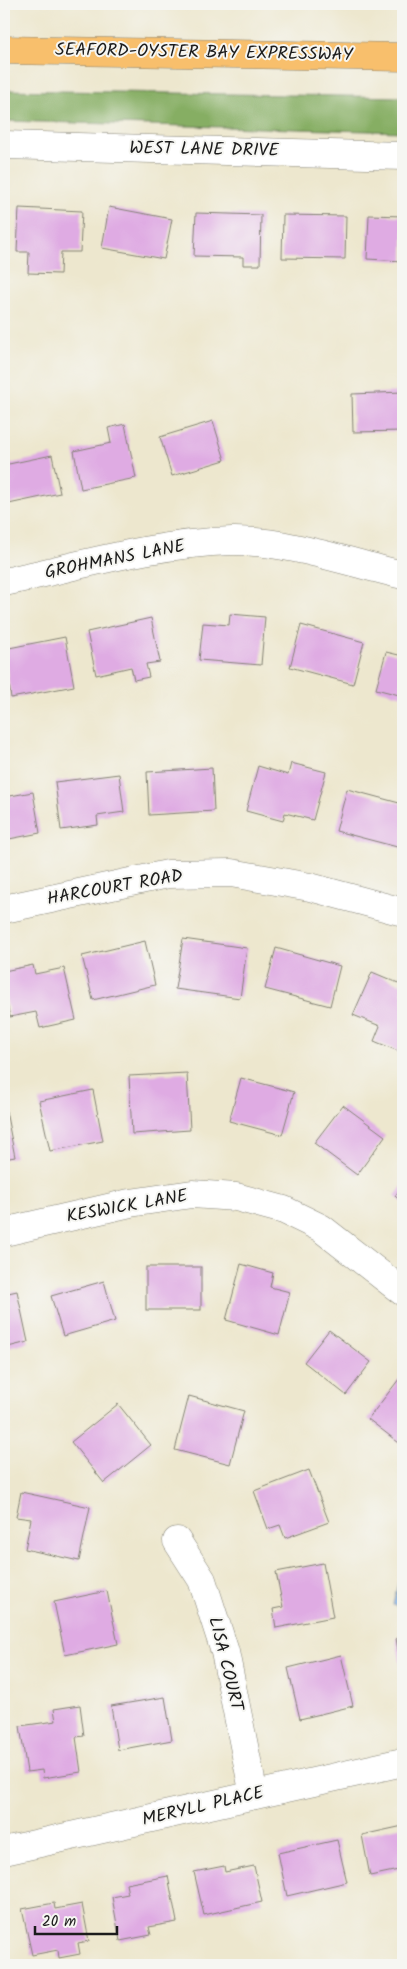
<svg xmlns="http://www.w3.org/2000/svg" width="407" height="1969" viewBox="0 0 407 1969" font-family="Kalam,sans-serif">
  <rect width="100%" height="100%" fill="#f6f6f2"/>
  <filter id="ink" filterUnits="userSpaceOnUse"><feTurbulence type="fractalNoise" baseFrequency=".02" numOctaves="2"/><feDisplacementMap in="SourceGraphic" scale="10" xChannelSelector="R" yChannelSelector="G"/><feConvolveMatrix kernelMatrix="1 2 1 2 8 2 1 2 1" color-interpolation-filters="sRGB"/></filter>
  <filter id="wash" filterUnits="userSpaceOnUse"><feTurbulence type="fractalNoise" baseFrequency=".0096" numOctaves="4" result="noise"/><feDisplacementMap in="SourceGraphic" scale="20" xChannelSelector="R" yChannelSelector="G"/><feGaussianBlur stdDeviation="1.12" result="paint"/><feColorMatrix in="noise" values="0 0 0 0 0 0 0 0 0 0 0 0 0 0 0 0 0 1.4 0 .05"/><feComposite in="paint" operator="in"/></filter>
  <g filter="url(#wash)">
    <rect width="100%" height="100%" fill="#ede7ce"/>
    <polygon fill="#86ae64" stroke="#516540" points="4,90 403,97 403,132 4,121"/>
    <polygon fill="#7cafe9" stroke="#4c6682" points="402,1566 403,1566 403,1608 393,1605"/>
    <g id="blocks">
      <g fill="#dfabe3">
        <polygon points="109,207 172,219 164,259 102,248"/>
        <polygon points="19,208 82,211 80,252 61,252 60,274 28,273 29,252 17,252"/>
        <polygon points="196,213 261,215 260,265 243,265 243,257 194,256"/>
        <polygon points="283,215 346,216 345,259 282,258"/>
        <polygon points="369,215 403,216 403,261 367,259"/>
        <polygon points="403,392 403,431 353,432 352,394"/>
        <polygon points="213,421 225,460 172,476 160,437"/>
        <polygon points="125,424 136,478 81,489 74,451 111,443 108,428"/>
        <polygon points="52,455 60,493 4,505 4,465"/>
        <polygon points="230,614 265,617 261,665 199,660 203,623 229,625"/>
        <polygon points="151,618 160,662 146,664 149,677 134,680 131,667 96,675 87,632"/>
        <polygon points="301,625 364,642 353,684 290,667"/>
        <polygon points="65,637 74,686 11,698 4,649"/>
        <polygon points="386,652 403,656 403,696 376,689"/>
        <polygon points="291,763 326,772 313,820 285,813 283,821 246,811 258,766 288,775"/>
        <polygon points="212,768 214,811 149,815 147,772"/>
        <polygon points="119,774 124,812 97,816 98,825 61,830 55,782"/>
        <polygon points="347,789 403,804 403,839 401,848 336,831"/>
        <polygon points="33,792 40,833 4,840 4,797"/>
        <polygon points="183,939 247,948 240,998 175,989"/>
        <polygon points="145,941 155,985 93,1000 82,956"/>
        <polygon points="276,948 340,966 330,1006 265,989"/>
        <polygon points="33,965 35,974 64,968 76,1020 40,1028 36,1012 10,1017 4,991 4,971"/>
        <polygon points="372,972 403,985 401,993 403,994 403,1053 374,1041 380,1026 353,1015"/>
        <polygon points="187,1073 190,1130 132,1134 129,1076"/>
        <polygon points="241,1078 294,1092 282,1135 229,1121"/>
        <polygon points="93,1090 103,1141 50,1151 39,1101"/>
        <polygon points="343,1105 385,1136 357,1175 314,1143"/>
        <polygon points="4,1111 6,1111 15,1157 4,1159"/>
        <polygon points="403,1185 403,1203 395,1196"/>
        <polygon points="241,1264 273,1273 270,1287 290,1292 279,1335 226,1320"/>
        <rect x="146" y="1267" width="55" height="43"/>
        <polygon points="104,1281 115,1321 63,1336 51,1296"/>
        <polygon points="17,1291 28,1342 4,1348 4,1294"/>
        <polygon points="329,1330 371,1362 346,1395 304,1362"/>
        <polygon points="403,1374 403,1446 368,1419"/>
        <polygon points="189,1396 244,1411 230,1464 175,1450"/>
        <polygon points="118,1404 151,1445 104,1483 71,1442"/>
        <polygon points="309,1470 329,1522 285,1538 280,1525 268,1529 254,1491"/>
        <polygon points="21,1492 90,1507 79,1561 25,1549 31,1519 16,1517"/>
        <polygon points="323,1563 333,1617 276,1628 273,1609 283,1607 276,1572"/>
        <polygon points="107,1591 118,1644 65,1655 54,1602"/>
        <polygon points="403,1637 403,1673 402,1673 396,1638"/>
        <polygon points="341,1655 353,1706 300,1719 288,1668"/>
        <polygon points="165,1697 172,1740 118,1750 111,1706"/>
        <polygon points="80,1705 84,1736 76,1737 81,1772 43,1778 42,1770 27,1772 20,1726 56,1721 54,1709"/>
        <polygon points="403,1826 403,1869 370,1876 362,1835"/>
        <polygon points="337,1840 347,1882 287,1896 278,1853"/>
        <polygon points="224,1866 225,1872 254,1866 262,1902 204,1915 194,1872"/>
        <polygon points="168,1876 177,1922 149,1927 151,1935 120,1941 112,1897 128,1894 126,1884"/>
        <polygon points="54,1903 55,1909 82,1904 89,1941 78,1943 80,1954 59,1958 58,1950 32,1955 22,1909"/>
      </g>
    </g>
  </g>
  <g filter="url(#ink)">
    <use href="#blocks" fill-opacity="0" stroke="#848275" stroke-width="1"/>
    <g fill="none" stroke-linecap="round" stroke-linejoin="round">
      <defs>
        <g id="minor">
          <polyline points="4,145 403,156"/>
          <polyline points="4,909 168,874 231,873 310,887 403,912"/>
          <polyline points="4,1232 130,1203 192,1194 236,1197 284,1210 321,1228 403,1292"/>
          <polyline points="177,1541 202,1580 225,1652 254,1795"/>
          <polyline points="4,1851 403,1762"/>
        </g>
        <path id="tertiary" d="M4 582C79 566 155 543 232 541 285 540 351 563 403 575"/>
        <polyline id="motorway" points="4,50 403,57"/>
      </defs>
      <use href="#minor" stroke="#848275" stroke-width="29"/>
      <use href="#tertiary" stroke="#848275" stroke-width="29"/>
      <use href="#motorway" stroke="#848275" stroke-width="29"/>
      <use href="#minor" stroke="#fff" stroke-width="28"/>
      <use href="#tertiary" stroke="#fff" stroke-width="28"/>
      <use href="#motorway" stroke="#f8bf6c" stroke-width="28"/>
    </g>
  </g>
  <g text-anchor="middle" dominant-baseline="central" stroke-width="4" stroke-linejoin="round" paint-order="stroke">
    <g font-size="18" fill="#1c1c1c" stroke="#f6f6f2">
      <text transform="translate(204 53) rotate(1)">SEAFORD-OYSTER BAY EXPRESSWAY</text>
      <text transform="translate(204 150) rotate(1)">WEST LANE DRIVE</text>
      <text transform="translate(115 560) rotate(-11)">GROHMANS LANE</text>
      <text transform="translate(115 888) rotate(-10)">HARCOURT ROAD</text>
      <text transform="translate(127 1207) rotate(-10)">KESWICK LANE</text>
      <text transform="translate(225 1664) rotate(76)">LISA COURT</text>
      <text transform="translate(203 1807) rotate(-13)">MERYLL PLACE</text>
    </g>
  </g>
  <rect width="407" height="1969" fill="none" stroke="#f6f6f2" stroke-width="20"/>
  <path d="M35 1926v8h82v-8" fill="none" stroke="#1c1c1c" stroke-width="2.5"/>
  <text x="42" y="1926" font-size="15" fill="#1c1c1c" stroke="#f6f6f2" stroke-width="4" paint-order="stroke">20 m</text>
</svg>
